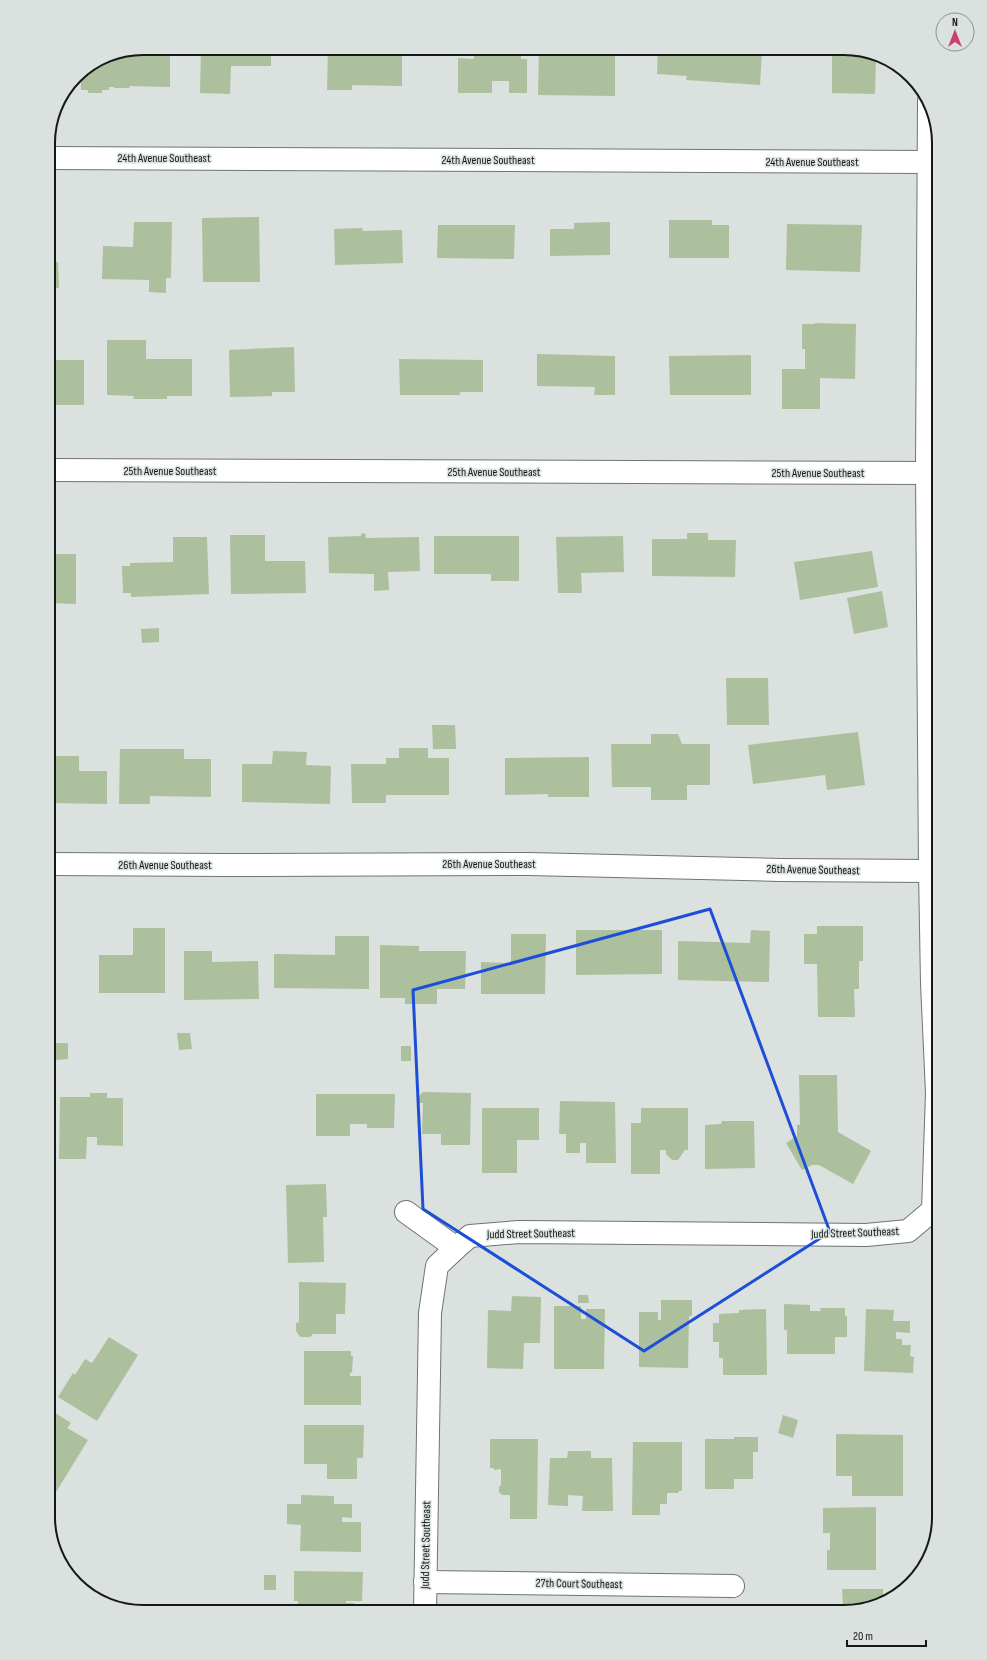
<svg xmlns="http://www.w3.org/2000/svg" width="987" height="1660" viewBox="0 0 987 1660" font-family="'Sofia Sans Condensed',sans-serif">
  <rect width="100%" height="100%" fill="#dae1de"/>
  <g fill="#acc09e">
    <polygon points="141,48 141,52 170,53 170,87 130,86 129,88 114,88 114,87 109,87 109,90 102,90 102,93 88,93 88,90 81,90 81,73 85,73 85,70 107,55"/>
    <polygon points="201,48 271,48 271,66 231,66 230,94 200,93"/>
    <polygon points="328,48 358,48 358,54 402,55 402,86 352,85 352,90 327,90"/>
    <polygon points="658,48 733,48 733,50 762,52 760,85 686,80 687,76 657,74"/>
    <polygon points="832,48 851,48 876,57 875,94 832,93"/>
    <polygon points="474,49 521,50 521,59 527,59 527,93 509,93 509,81 492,81 492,93 458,93 458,58 474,59"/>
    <polygon points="539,50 615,51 615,96 538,95"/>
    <polygon points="259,217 260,282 203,282 202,218"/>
    <polygon points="669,220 712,220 712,225 729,225 729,258 669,258"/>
    <polygon points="134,222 172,222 171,278 166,278 166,293 149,292 149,280 102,279 103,246 133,247"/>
    <polygon points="610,222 610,255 550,256 550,229 574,229 574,223"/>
    <polygon points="787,224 862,225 860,272 786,270"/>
    <polygon points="438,225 515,225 514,259 437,258"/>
    <polygon points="362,228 363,231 402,230 403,263 335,265 334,229"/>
    <polygon points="58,262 59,288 48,288 48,263"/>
    <polygon points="815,323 856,324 855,379 820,378 820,409 782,409 782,369 805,369 805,349 802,349 802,324 815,324"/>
    <polygon points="107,340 146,340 146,359 192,359 192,396 167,396 167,399 133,399 134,396 107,395"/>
    <polygon points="294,347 295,392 272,392 272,396 230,397 229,350"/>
    <polygon points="537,354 615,356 615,395 594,395 595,387 537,386"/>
    <polygon points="751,355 751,395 670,395 669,356"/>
    <polygon points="399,359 483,360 483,392 460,392 460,395 400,395"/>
    <rect x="48" y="360" width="36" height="45"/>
    <polygon points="365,533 366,538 419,537 420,571 388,572 389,590 374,591 374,574 329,573 328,537 361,536 361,534"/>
    <polygon points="687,533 708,533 708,540 736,540 735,577 652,576 652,539 687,539"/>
    <polygon points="230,535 265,535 265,561 305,561 306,593 231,594"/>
    <polygon points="434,536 519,536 519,581 491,581 491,574 434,574"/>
    <polygon points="623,536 624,572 581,573 582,593 558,593 556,537"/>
    <polygon points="173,537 207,537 209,594 131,597 131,593 123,593 122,566 130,566 130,563 173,562"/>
    <polygon points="872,551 878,587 800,600 794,562"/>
    <polygon points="48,554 76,554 76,604 48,603"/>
    <polygon points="882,591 888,627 854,634 847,598"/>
    <polygon points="159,628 159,642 142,643 141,629"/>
    <polygon points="726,678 768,678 769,725 727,725"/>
    <polygon points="432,725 455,725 456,749 433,749"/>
    <polygon points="858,732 865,785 827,790 825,775 753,784 748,745"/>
    <polygon points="651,734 678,734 682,744 710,744 710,785 687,785 687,800 651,800 651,787 612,787 611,744 651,744"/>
    <polygon points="399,748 428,748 428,758 449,758 449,795 386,795 386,803 352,803 351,764 386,764 386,758 399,758"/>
    <polygon points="120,749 184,749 184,759 211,759 211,797 150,796 150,804 119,804"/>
    <polygon points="273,751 307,752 306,765 331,766 330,804 242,802 242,764 272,764"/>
    <polygon points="48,756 79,756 79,771 107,771 107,804 48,803"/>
    <polygon points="589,757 589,797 548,797 548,794 505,795 505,758"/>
    <polygon points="817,926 863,926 863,961 859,961 859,989 854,989 855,1017 818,1017 817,964 804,964 804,934 817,934"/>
    <polygon points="133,928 165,928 165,993 99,993 99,955 133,955"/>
    <polygon points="576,930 662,930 662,974 576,975"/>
    <polygon points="751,930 770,931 769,982 678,980 678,941 750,943"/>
    <polygon points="511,934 546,934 545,994 481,994 481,962 511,963"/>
    <polygon points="335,936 369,936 369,989 274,988 274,954 335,955"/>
    <polygon points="380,945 419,946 419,951 466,951 465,989 437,989 437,1004 405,1004 405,998 380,998"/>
    <polygon points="184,951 212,951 212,962 258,961 259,999 184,1000"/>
    <polygon points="177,1033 190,1033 192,1049 179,1050"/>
    <polygon points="56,1043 68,1043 68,1059 56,1060"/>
    <rect x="401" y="1046" width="10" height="15"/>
    <polygon points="799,1075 837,1075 838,1132 871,1151 853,1184 819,1165 812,1165 802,1170 786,1143 797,1136 797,1125 800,1125"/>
    <polygon points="423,1092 471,1093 470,1145 441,1145 441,1134 422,1134 423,1103 418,1103 418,1097"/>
    <polygon points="90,1093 107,1093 107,1098 123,1098 123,1146 97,1145 97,1137 87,1137 86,1159 59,1159 60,1097 90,1097"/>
    <polygon points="316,1094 395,1094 394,1128 367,1128 367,1124 350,1124 350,1136 316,1136"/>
    <polygon points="560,1101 615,1102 616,1163 586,1163 586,1143 580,1143 580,1153 566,1153 566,1134 559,1134"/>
    <polygon points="482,1108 539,1108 539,1140 517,1140 517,1173 482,1173"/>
    <polygon points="641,1108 688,1108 688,1150 685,1150 678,1160 672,1160 666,1154 666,1150 660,1150 660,1174 631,1174 631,1123 641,1123"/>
    <polygon points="722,1121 754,1121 755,1168 705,1169 705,1125 721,1124"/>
    <polygon points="326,1184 327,1217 323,1217 324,1262 288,1263 286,1185"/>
    <polygon points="299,1282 346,1283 345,1314 336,1314 336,1334 313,1334 310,1337 300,1337 296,1331 296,1323 299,1322"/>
    <polygon points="578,1295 588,1295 589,1303 578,1303"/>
    <polygon points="512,1296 541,1297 540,1343 524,1343 523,1369 487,1368 488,1310 511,1311"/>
    <polygon points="661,1300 692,1300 692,1316 689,1316 688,1368 639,1367 639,1312 658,1312 658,1320 661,1320"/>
    <polygon points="784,1304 810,1305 810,1311 821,1311 820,1308 845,1308 845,1316 847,1316 847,1337 835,1337 835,1354 787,1354 787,1330 784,1330"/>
    <polygon points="554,1306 581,1306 581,1319 586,1319 586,1309 605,1309 604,1369 554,1369"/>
    <polygon points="766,1309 767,1375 723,1375 723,1358 719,1358 719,1342 713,1342 713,1323 719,1323 719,1314 739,1313 739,1310"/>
    <polygon points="866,1309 894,1310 893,1321 910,1321 910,1333 896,1332 896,1339 902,1339 902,1345 911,1345 910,1356 914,1357 913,1373 864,1371"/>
    <polygon points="109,1337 138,1355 97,1421 58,1397 73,1373 75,1375 85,1359 92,1363"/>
    <polygon points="304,1351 351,1351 351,1356 353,1356 352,1373 350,1372 350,1376 361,1376 361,1405 304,1405"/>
    <polygon points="49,1409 71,1423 67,1428 88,1440 56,1492 48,1487"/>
    <polygon points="783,1415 798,1420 793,1438 778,1433"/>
    <polygon points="939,1417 939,1439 933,1440 931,1418"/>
    <polygon points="304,1425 364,1425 363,1458 357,1458 357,1479 327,1479 327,1464 304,1464"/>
    <polygon points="836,1434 903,1435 903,1496 852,1496 852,1476 836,1476"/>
    <polygon points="734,1437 758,1437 758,1452 753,1452 753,1479 734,1479 734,1489 705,1489 705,1439 734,1439"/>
    <polygon points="490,1439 538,1439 537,1519 510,1519 510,1495 502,1495 499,1492 499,1487 501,1485 501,1469 495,1470 493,1468 490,1468"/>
    <polygon points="633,1442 682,1442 682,1491 679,1491 678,1493 667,1493 667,1504 660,1504 660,1515 632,1515"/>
    <polygon points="568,1451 591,1451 591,1458 612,1458 613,1511 582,1511 583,1496 568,1495 568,1506 548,1505 550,1458 567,1458"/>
    <polygon points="301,1495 334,1496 334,1504 352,1504 352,1518 342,1517 342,1522 361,1522 361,1552 300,1551 301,1525 287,1524 287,1504 301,1504"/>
    <polygon points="876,1507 876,1570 827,1570 827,1550 830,1550 830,1533 823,1533 823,1508"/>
    <polygon points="294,1571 363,1572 362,1601 346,1601 346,1603 354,1603 354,1612 298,1612 298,1601 294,1601"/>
    <rect x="264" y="1575" width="12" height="15"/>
    <polygon points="842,1589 883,1589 883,1603 842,1612 842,1610 847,1610 847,1605 843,1605"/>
  </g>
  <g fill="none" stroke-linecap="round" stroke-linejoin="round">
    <defs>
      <g id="street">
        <polyline points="48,158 929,162"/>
        <polyline points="48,470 939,473"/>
        <polyline points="48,864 227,865 529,864 780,870 930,871"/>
        <polyline points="406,1212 456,1248"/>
        <polyline points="425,1582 733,1586"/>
        <polyline points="425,1612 430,1313 437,1266 456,1248 470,1236 519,1232 866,1235 908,1231 933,1210 937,1093 932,983 930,871 927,473 929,101"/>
      </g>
    </defs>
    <use href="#street" stroke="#6e7572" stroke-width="24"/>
    <use href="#street" stroke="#fff" stroke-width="22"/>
  </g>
  <path fill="none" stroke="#1d4ed8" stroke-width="3" stroke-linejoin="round" d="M710 909 830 1232 644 1351 423 1209 413 990Z"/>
  <g text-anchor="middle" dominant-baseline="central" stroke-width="3" stroke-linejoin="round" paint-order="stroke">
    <g font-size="12" fill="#151816" stroke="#dae1de">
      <text x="164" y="158">24th Avenue Southeast</text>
      <text x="488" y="160">24th Avenue Southeast</text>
      <text x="812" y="162">24th Avenue Southeast</text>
      <text x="170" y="471">25th Avenue Southeast</text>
      <text x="494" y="472">25th Avenue Southeast</text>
      <text x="818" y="473">25th Avenue Southeast</text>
      <text x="489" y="864">26th Avenue Southeast</text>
      <text x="165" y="865">26th Avenue Southeast</text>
      <text transform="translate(813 870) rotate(1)">26th Avenue Southeast</text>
      <text transform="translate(855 1233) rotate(-2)">Judd Street Southeast</text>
      <text transform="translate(531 1234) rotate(-1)">Judd Street Southeast</text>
      <text transform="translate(426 1545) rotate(-89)">Judd Street Southeast</text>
      <text transform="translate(579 1584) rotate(1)">27th Court Southeast</text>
    </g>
  </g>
  <path d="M0 0H987V1660H0ZM143 55H844A88 88 0 0 1 932 143V1517A88 88 0 0 1 844 1605H143A88 88 0 0 1 55 1517V143A88 88 0 0 1 143 55Z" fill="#dae1de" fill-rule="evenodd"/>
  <path fill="none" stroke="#151816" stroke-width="2" d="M143 55H844A88 88 0 0 1 932 143V1517A88 88 0 0 1 844 1605H143A88 88 0 0 1 55 1517V143A88 88 0 0 1 143 55Z"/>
  <g transform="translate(955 32)"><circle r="19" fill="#dae1de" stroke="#8b918e"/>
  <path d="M0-3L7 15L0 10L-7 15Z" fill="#cb3f73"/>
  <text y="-6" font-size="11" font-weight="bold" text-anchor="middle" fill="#151816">N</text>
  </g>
  <path d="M847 1640v6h79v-6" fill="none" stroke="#151816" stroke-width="2"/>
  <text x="853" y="1640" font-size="12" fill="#151816" stroke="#dae1de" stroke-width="3" paint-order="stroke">20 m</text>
</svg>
